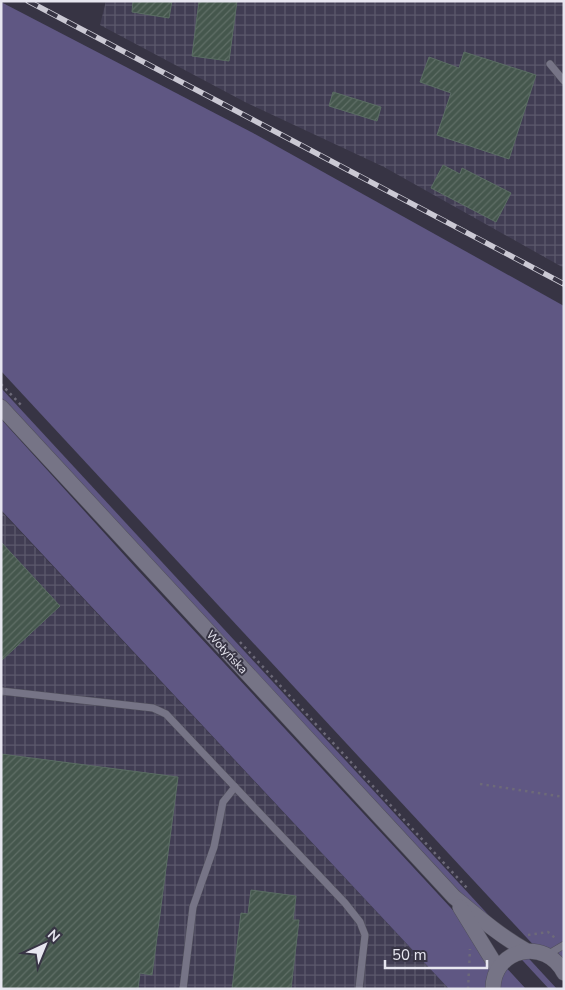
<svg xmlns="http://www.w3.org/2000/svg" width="565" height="990" viewBox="0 0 565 990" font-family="'Nunito Sans',sans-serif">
  <defs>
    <pattern id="industrial-grid" width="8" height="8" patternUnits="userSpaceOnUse" patternTransform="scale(1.25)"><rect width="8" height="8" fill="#413d53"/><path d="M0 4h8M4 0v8" fill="none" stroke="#5c596c"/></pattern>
    <pattern id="building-hatch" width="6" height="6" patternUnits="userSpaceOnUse" patternTransform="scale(1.25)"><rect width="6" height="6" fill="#45574d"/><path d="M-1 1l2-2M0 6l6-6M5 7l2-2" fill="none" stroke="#606f67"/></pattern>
  </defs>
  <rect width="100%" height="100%" fill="#373444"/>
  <g fill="url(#industrial-grid)">
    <polygon points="106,1 564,1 564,268 384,167 245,102 100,25"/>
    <polygon points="1,511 449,989 1,989"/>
  </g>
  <g fill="#5f5783">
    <polygon points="1,2 253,133 564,306 564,978 1,371"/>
    <polygon points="1,388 557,989 549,989 1,397"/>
    <polygon points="1,419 136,568 526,989 449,989 1,510"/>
  </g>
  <g fill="url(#building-hatch)" stroke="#5a6d63">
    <polygon points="133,1 172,1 169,18 132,12"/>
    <polygon points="199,1 237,1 229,61 192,56"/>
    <polygon points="464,52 536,75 509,159 437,135 451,93 420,82 429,57 459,68"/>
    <polygon points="333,92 381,107 377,121 329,106"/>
    <polygon points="443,165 460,174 462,168 511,193 496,222 431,188"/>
    <polygon points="1,542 60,606 1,661"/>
    <polygon points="1,754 178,777 152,975 140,973 138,989 1,989"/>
    <polygon points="251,890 296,896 293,920 299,920 291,989 232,989 241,913 248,914"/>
  </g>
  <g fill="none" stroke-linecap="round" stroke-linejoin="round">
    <defs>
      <g id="service">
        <polyline points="550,64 564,81"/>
        <polyline points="1,691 153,708 166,714 235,787 223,802 214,847 193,907 183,989"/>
        <polyline points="235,787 345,903 360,922 365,935 359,989"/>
        <polyline points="547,955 564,945"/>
      </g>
      <g id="secondary">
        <path d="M1 407 454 897C477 916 500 936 527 951"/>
        <polyline points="460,907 498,969"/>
        <path d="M493 989C493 948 546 937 564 973"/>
      </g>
    </defs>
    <use href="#service" stroke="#52515d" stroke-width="8"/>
    <use href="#secondary" stroke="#52515d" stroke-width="16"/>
    <g stroke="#6d6a79" stroke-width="2.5" stroke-dasharray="2.5 4" stroke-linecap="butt">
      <polyline points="1,384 21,405"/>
      <polyline points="240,642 467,888"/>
      <polyline points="480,784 564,797"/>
      <polyline points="528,935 548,932 555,938"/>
      <polyline points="468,989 470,949"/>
    </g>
    <use href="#service" stroke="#767486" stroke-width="7"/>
    <use href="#secondary" stroke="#767486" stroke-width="15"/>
    <defs>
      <polyline id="rail" points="28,1 564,284"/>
    </defs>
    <use href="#rail" stroke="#cbc9d4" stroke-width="5.5"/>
    <use href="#rail" stroke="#373444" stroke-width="4" stroke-dasharray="11" stroke-linecap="butt"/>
  </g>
  <g text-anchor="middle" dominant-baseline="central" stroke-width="4" stroke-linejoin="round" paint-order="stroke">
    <g font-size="12" fill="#e7e6f0" stroke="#373444">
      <text transform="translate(227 652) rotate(47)">Wołyńska</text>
    </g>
  </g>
  <rect width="565" height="990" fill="none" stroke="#e7e6f0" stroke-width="5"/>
  <g transform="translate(45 945) rotate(44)" stroke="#373444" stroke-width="4" paint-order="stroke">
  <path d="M0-4L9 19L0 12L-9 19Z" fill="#e7e6f0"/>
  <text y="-8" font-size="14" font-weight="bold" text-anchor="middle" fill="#e7e6f0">N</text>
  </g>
  <path d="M385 960v8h102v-8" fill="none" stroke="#e7e6f0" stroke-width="2.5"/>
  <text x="392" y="960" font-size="15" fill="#e7e6f0" stroke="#373444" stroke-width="4" paint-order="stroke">50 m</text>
</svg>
